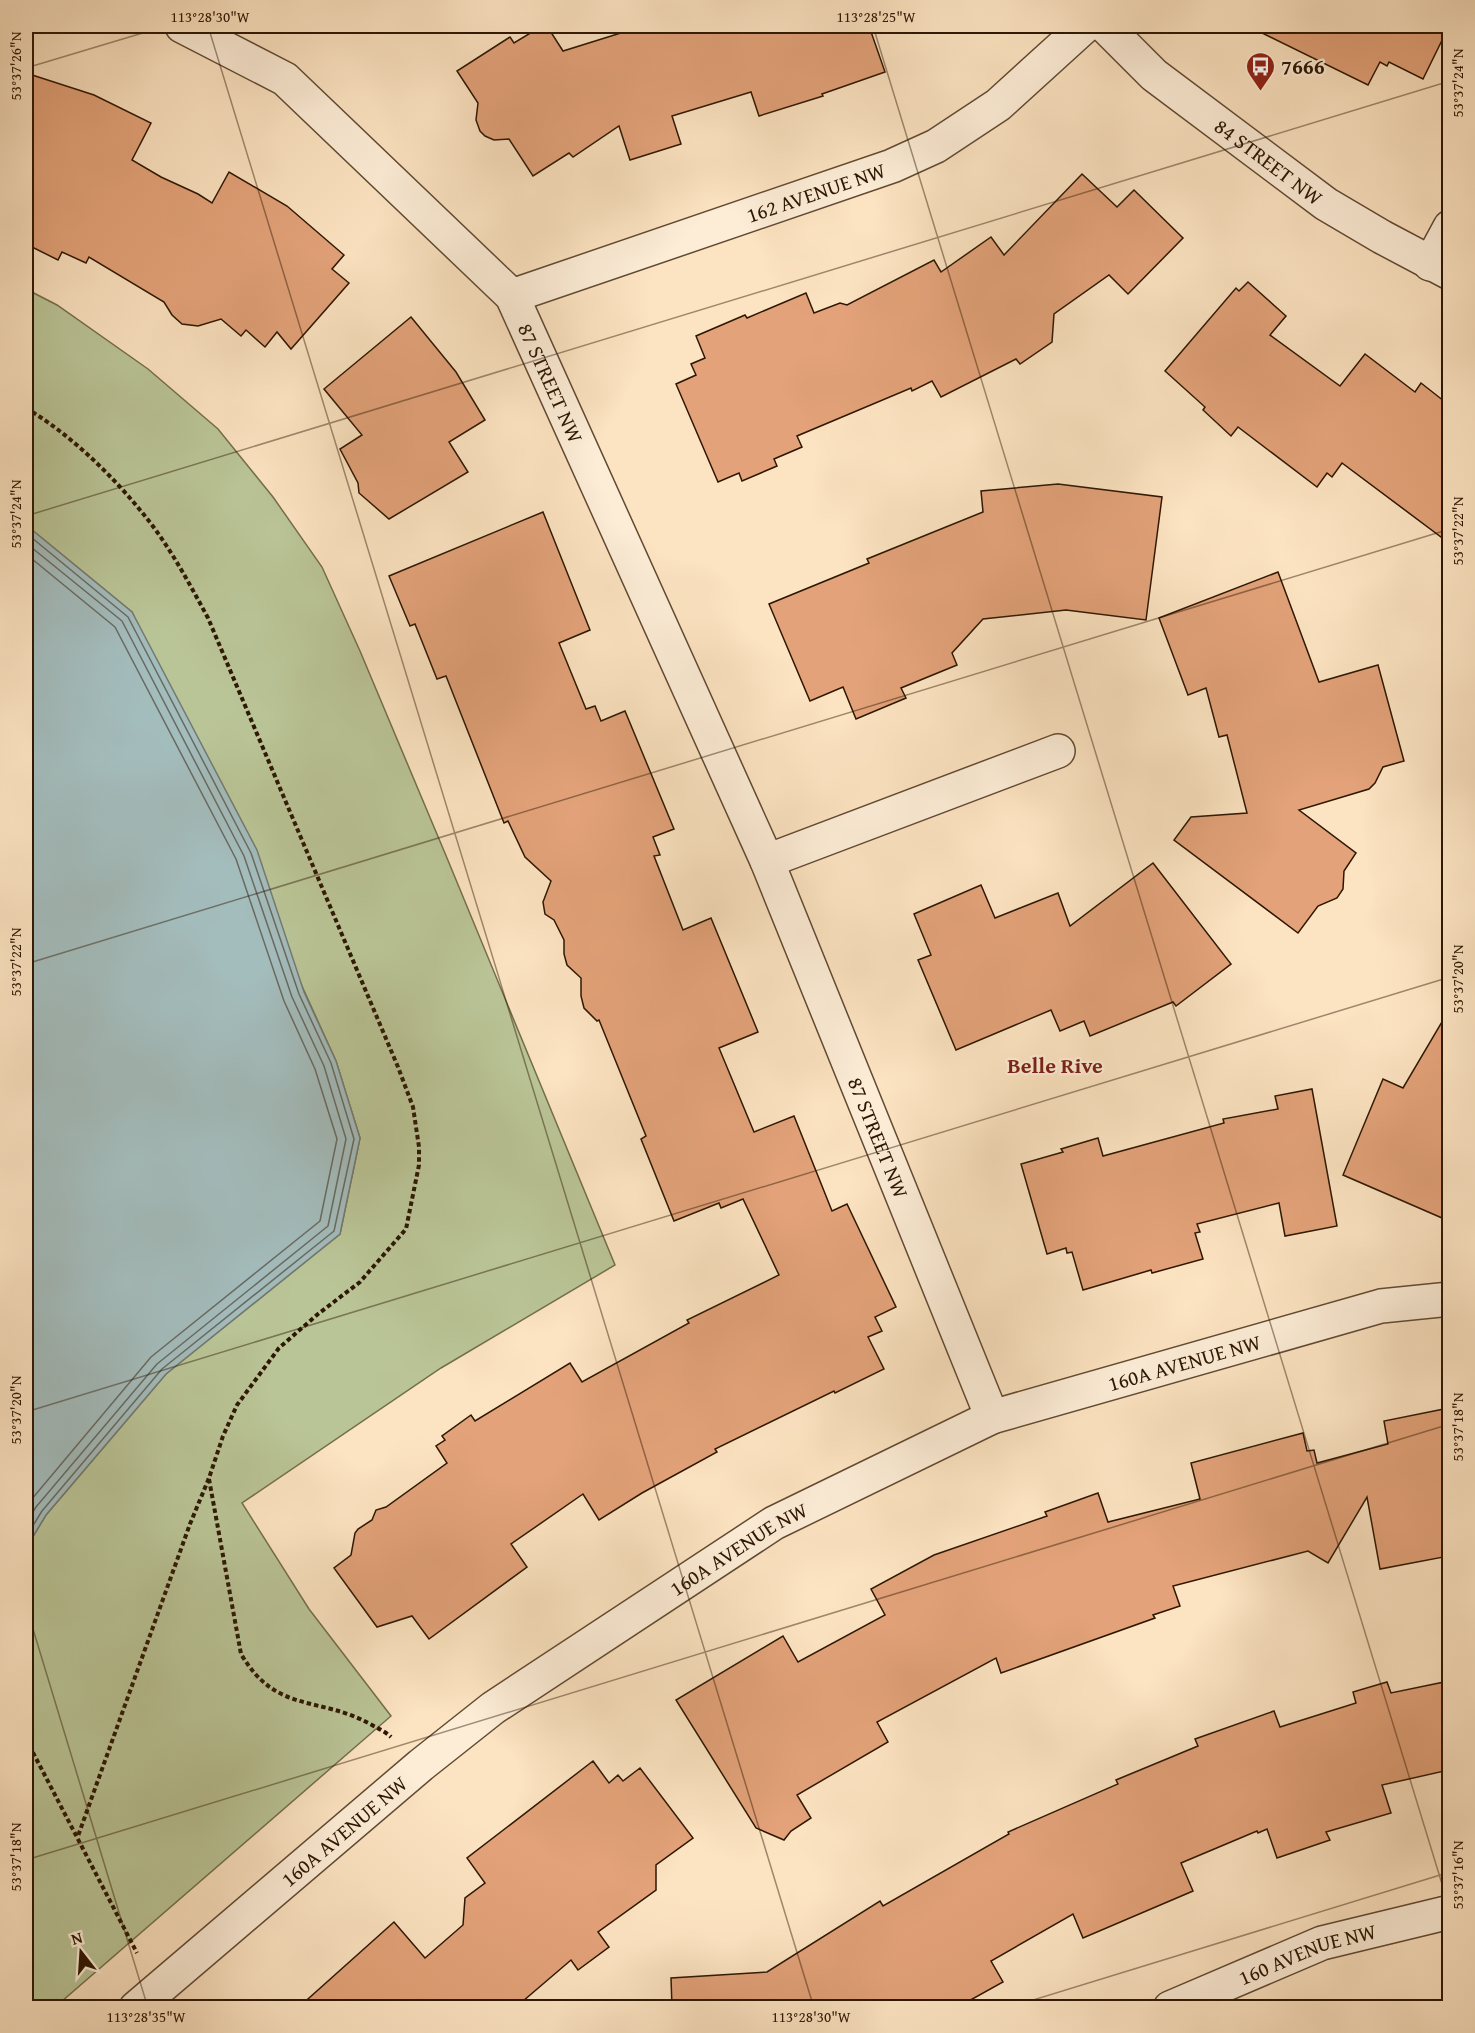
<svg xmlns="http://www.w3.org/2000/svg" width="1475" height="2033" viewBox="0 0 1475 2033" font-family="'Gentium Book Plus',serif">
  <rect width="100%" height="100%" fill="#fce3c1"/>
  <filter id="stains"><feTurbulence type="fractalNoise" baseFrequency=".00333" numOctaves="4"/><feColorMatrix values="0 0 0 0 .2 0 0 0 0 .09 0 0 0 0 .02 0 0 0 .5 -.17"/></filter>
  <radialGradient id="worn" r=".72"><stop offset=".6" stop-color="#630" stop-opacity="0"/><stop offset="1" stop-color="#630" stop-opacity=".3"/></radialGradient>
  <polygon fill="#bac597" stroke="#746e4d" stroke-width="1.5" points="26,289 57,305 148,369 218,429 273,497 322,567 360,651 447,858 615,1265 441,1368 242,1503 309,1609 391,1716 54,2008 26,2007 26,1548 46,1515 166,1374 340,1234 360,1138 336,1061 132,612 26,525"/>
  <polygon fill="#a3bcbc" stroke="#747a72" stroke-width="1.5" points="26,525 132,612 257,850 304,992 336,1061 360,1138 340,1234 166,1374 46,1515 26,1548"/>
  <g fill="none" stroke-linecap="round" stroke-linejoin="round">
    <g stroke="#686a60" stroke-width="1.5">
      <polyline points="26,533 128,617 251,853 299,994 331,1063 354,1139 334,1231 162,1369 42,1511 26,1537"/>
      <polyline points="26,543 122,621 244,856 292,997 324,1066 346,1139 328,1226 157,1364 36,1507 26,1523"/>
      <polyline points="26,554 115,627 236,859 284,1001 315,1069 337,1139 320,1221 151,1357 26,1506"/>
    </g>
  </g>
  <g fill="#e3a279" stroke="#2d1703" stroke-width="1.5">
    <polygon points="542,26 547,26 563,51 624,32 622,26 869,26 885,72 822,94 823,96 759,116 751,92 672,116 681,144 630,160 619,126 573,157 569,153 533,176 509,139 494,140 485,136 480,131 476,120 478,103 457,71 510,37 514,43"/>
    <polygon points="1248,26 1449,26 1423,79 1389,62 1387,66 1380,62 1368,85"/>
    <polygon points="26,73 94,95 151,123 132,160 161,177 198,194 212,203 229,172 287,206 344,255 332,269 349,283 291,349 277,332 265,347 246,330 241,336 221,319 198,326 182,324 172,315 164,302 89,257 86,263 62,252 58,260 26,244"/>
    <polygon points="1082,174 1117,207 1134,190 1183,238 1128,294 1109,275 1054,314 1052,342 1020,364 1016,359 941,397 932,381 912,391 911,388 797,436 802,447 774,459 777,466 742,481 739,473 718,482 676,384 696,375 691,364 705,358 696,336 745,315 747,318 806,293 814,313 840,303 847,305 934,260 941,272 991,237 1004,255"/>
    <polygon points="1248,282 1286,316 1270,335 1340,386 1365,354 1415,392 1421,383 1449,405 1449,543 1342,463 1332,477 1327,473 1317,487 1238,427 1231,436 1203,410 1205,407 1165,371 1236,288 1239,291"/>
    <polygon points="411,317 456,372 485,420 449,442 468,472 389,519 359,493 358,483 340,449 362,435 324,389"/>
    <polygon points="1058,484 1162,497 1146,620 1066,610 983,619 952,653 957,665 901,688 906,698 856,719 843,687 810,701 769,604 869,563 867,559 983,512 981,491"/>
    <polygon points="543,512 590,630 559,643 586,709 595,706 601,721 625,711 674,829 653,837 660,855 654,856 683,930 711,918 758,1032 719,1048 754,1132 794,1116 832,1211 847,1204 896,1307 875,1317 882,1331 868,1337 884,1369 835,1393 834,1391 715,1449 717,1452 642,1493 599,1520 583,1494 511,1544 527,1567 429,1639 412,1616 377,1627 334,1568 351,1555 355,1533 358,1529 372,1520 376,1510 386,1507 447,1463 436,1446 445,1440 442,1436 471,1415 475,1421 570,1363 582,1382 689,1323 687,1320 779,1275 743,1199 721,1208 719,1203 674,1221 641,1139 646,1136 599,1020 597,1021 584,1008 581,996 581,978 567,965 564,954 564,940 554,920 545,914 543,902 551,881 525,857 508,821 504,823 446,676 437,679 415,624 410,626 389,576"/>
    <polygon points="1278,572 1319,682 1378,665 1404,761 1383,767 1375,783 1369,789 1299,810 1356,853 1344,871 1343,889 1337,898 1318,906 1298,933 1174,840 1191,817 1247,813 1227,735 1219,737 1206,688 1188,695 1159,618"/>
    <polygon points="1153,863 1231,964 1176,1006 1173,1002 1090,1036 1084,1021 1060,1031 1051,1010 956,1050 918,960 931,955 914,914 981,885 995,918 1058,893 1070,926"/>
    <polygon points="1449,1010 1449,1221 1343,1175 1383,1079 1403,1088"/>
    <polygon points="1312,1089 1337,1226 1285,1236 1279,1203 1197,1224 1200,1232 1195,1233 1203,1259 1152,1273 1151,1270 1083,1290 1072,1252 1067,1253 1066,1248 1047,1254 1021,1164 1063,1152 1061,1149 1098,1138 1103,1156 1224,1123 1223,1119 1278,1109 1275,1096"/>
    <polygon points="1449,1408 1449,1556 1380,1569 1367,1497 1328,1563 1308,1551 1173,1586 1180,1606 1153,1615 1155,1618 1001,1673 996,1658 877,1722 888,1742 797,1795 811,1818 791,1831 784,1840 756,1828 676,1700 783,1636 798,1662 885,1615 871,1589 934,1555 1047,1516 1045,1512 1098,1493 1108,1522 1200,1499 1191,1463 1303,1433 1307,1451 1314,1450 1317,1463 1388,1444 1384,1421"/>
    <polygon points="1449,1681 1449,1770 1382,1785 1391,1813 1326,1832 1330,1840 1277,1858 1267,1829 1258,1833 1257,1831 1181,1863 1193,1891 1083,1938 1073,1914 991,1961 1003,1982 958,2007 672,2007 671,1978 767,1972 880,1901 883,1906 1009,1834 1008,1832 1118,1784 1116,1780 1198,1746 1195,1739 1274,1711 1280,1727 1356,1703 1353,1692 1387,1682 1391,1693"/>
    <polygon points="593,1761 609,1783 618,1775 623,1781 640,1768 693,1838 656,1865 656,1890 598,1932 609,1947 578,1970 571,1960 516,2007 299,2007 394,1922 425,1958 463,1925 465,1898 485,1883 467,1858"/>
  </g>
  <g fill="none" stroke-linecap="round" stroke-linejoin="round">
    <defs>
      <g id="minor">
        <path id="s1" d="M182 26 285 79 512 296 767 861 992 1417"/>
        <polyline points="1430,264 1450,227"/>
        <path id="s2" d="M512 296 892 166 936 146 998 105 1085 26"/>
        <polyline points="767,861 1058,751"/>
        <path id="s3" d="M136 2008 421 1765 493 1708 774 1523 992 1417 1381 1306 1450 1299"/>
      </g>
      <g id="tertiary">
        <path id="s4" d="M1105 26 1154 75 1326 204 1382 237 1450 273"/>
        <path id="s5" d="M1170 2008 1322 1943 1450 1912"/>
      </g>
    </defs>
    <use href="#minor" stroke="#614a32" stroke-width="36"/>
    <use href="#tertiary" stroke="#614a32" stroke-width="36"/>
    <g stroke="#2d1703" stroke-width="4" stroke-dasharray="4.5 3" stroke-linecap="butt">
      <path d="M26 408C71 435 112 475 145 516 170 547 189 583 208 618L398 1067 413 1107 419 1147V1165L406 1229 360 1282 318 1314 279 1348 237 1405 223 1436 209 1478 190 1524 78 1836"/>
      <path d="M209 1479 241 1654C277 1715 319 1695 372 1725 379 1729 386 1732 391 1737"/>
      <polyline points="26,1739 137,1953"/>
    </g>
    <use href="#minor" stroke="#fdedd7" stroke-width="33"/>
    <use href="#tertiary" stroke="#fdedd7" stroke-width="33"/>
  </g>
  <path fill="none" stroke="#2d1703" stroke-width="1.5" stroke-opacity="0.45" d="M208 26 814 2008M873 26 1450 1910M26 68 166 26M26 516 1450 81M26 964 1450 529M26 1412 1450 977M26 1606 148 2008M26 1860 1450 1424M1007 2008 1450 1872"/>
  <defs>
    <symbol id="bus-pin" viewBox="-11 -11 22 30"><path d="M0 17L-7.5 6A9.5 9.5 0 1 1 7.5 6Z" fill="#8f2418" stroke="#fdedd7"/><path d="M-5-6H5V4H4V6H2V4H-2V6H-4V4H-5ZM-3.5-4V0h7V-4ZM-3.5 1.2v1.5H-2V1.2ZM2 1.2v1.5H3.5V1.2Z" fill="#fff"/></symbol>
  </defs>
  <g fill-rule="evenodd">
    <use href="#bus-pin" x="1244" y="50" width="33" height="45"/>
  </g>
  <g text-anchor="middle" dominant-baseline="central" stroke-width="4.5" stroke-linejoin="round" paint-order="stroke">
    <g font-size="21" font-weight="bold" fill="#2d1703" stroke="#fdedd7" text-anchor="start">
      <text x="1281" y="66">7666</text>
    </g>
    <g font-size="21" fill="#2d1703" stroke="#fdedd7">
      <text stroke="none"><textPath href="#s4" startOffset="213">84 STREET NW</textPath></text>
      <text stroke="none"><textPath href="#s2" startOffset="321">162 AVENUE NW</textPath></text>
      <text stroke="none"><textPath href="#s1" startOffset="525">87 STREET NW</textPath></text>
      <text stroke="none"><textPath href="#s1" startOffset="1348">87 STREET NW</textPath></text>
      <text stroke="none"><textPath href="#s3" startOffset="1245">160A AVENUE NW</textPath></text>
      <text stroke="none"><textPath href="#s3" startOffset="759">160A AVENUE NW</textPath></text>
      <text stroke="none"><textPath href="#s3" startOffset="273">160A AVENUE NW</textPath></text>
      <text stroke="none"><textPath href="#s5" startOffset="148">160 AVENUE NW</textPath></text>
    </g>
    <g font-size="22" font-weight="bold" fill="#7a1f14" stroke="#fdedd7">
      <text x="1055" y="1065">Belle Rive</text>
    </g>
  </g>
  <rect width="1475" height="2033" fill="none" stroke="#fce3c1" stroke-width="66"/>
  <g transform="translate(81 1952) rotate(343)" stroke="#fdedd7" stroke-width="4.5" paint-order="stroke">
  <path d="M0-4.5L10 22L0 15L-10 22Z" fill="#2d1703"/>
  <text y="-9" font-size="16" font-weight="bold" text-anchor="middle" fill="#2d1703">N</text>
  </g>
  <rect x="33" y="33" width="1409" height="1967" fill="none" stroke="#2d1703" stroke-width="2"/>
  <g font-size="15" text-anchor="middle" fill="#2d1703">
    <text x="210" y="22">113°28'30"W</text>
    <text x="876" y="22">113°28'25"W</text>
    <text transform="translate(16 66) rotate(-90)" y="5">53°37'26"N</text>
    <text transform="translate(1458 83) rotate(-90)" y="5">53°37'24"N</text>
    <text transform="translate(16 514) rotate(-90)" y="5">53°37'24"N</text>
    <text transform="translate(1458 531) rotate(-90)" y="5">53°37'22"N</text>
    <text transform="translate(16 962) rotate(-90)" y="5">53°37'22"N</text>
    <text transform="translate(1458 979) rotate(-90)" y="5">53°37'20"N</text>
    <text transform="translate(16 1410) rotate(-90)" y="5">53°37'20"N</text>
    <text transform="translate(1458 1427) rotate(-90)" y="5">53°37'18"N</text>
    <text transform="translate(16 1857) rotate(-90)" y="5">53°37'18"N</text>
    <text transform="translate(1458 1875) rotate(-90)" y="5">53°37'16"N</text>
    <text x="146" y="2022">113°28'35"W</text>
    <text x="811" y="2022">113°28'30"W</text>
  </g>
  <rect width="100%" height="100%" filter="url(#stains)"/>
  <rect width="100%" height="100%" fill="url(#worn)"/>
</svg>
